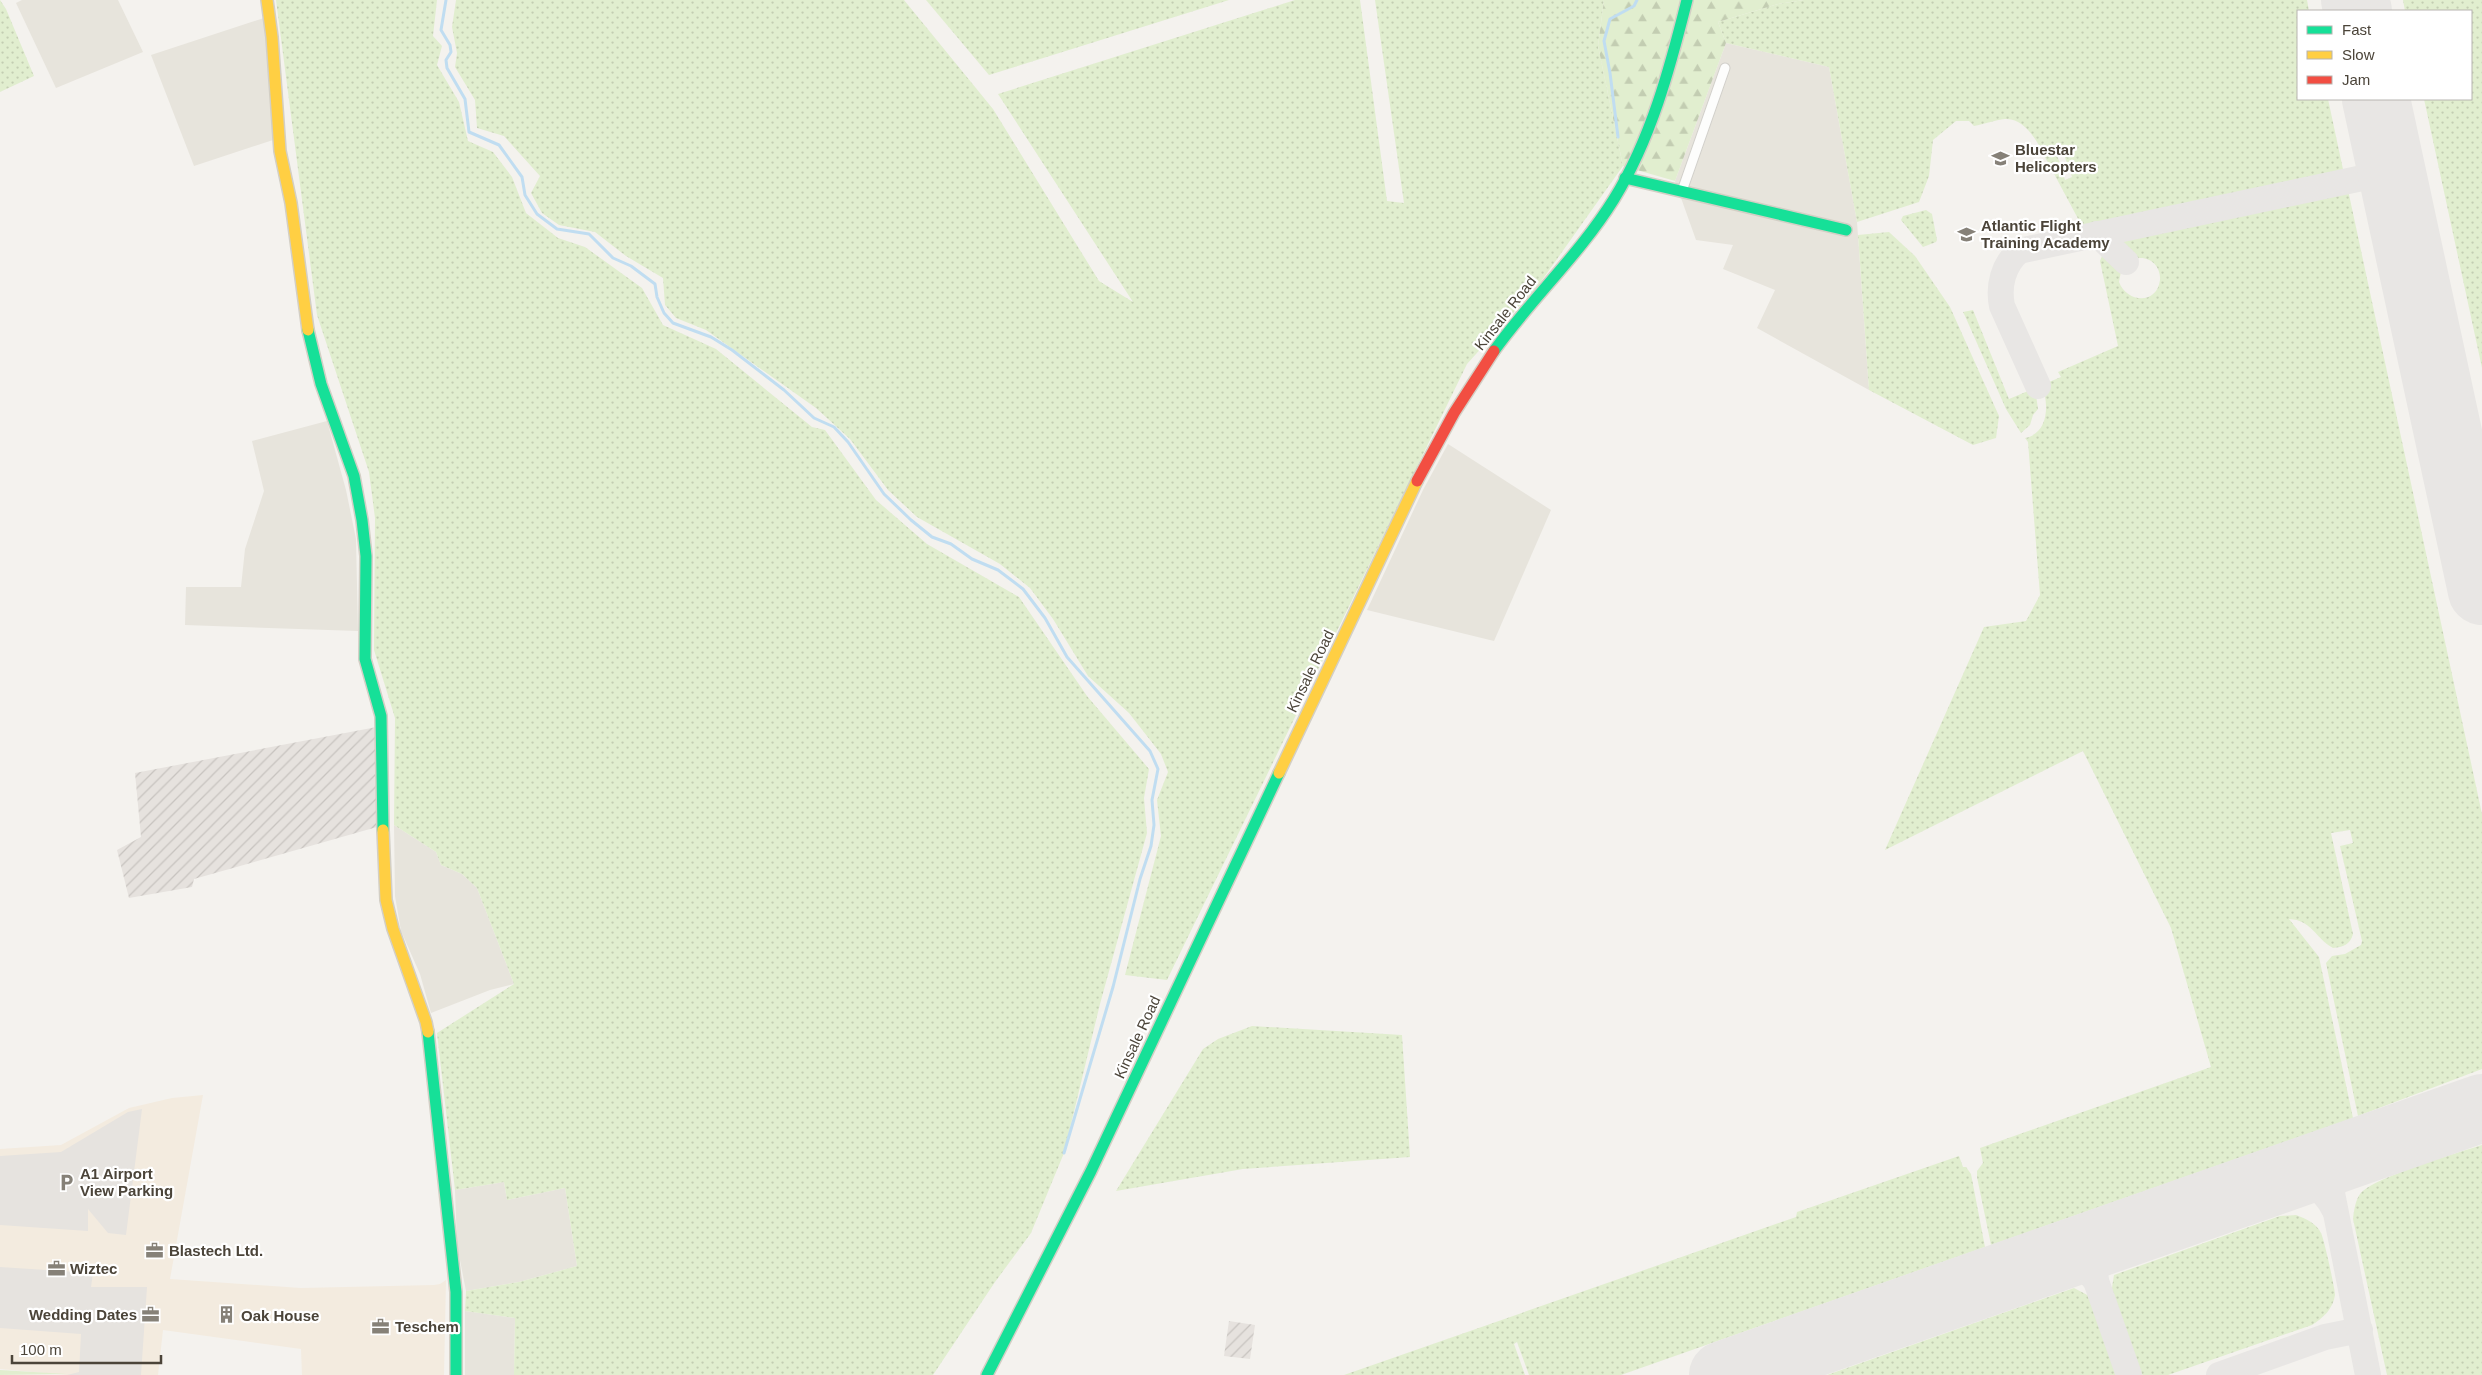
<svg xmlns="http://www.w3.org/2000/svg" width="2482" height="1375" viewBox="0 0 2482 1375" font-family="Helvetica,sans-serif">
  <defs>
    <pattern id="industrial-furrows" width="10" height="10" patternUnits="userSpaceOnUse" patternTransform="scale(1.25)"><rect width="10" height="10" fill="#e6e2de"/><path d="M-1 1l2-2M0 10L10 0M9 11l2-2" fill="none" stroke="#c7c3bf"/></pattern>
    <pattern id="grass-dots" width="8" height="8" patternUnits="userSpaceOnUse" patternTransform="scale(1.25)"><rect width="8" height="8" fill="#e1eecf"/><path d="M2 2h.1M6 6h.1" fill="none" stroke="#c3cdb2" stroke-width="1.8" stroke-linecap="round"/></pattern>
    <pattern id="forest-firs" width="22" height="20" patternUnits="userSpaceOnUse" patternTransform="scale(1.25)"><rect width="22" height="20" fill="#e1eecf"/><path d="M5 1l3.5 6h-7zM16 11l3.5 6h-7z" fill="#c3cdb2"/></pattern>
  </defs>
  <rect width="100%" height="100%" fill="#f4f2ee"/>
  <g fill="#e7e4dc">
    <polygon points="22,0 118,0 143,52 56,88 16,3"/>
    <polygon points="267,17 273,140 194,166 151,55"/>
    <polygon points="1726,43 1829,67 1857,222 1869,390 1757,328 1775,290 1723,269 1733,245 1696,240 1675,181"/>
    <polygon points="327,421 346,490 356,539 358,631 185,625 186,587 241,587 245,549 264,491 252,441"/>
    <polygon points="1448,444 1551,510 1494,641 1367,610 1423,490"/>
    <polygon points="394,825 436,852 441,865 462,874 477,888 514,984 490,990 431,1013 420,974 401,931 395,896"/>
    <polygon points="504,1182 507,1200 565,1188 577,1266 519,1282 466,1291 457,1245 455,1190"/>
    <polygon points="465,1311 515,1318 514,1375 465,1375"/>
  </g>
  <polygon fill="#f3ebdf" points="203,1095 170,1279 301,1288 434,1285 440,1284 446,1280 444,1375 302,1375 301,1349 163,1330 158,1375 67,1375 0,1369 0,1149 61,1145 129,1108 172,1098"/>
  <g fill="url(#industrial-furrows)">
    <polygon points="382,726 384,825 194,879 192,887 129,898 117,850 141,837 135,773"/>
    <polygon points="1229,1321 1255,1325 1250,1359 1224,1356"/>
  </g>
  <g fill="url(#grass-dots)">
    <polygon points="0,0 6,9 34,76 0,92"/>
    <polygon points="276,0 437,0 433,36 442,46 437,65 459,102 468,141 493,152 512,177 526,213 558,238 585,247 642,288 663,325 716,349 812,427 825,430 876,500 927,544 1019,597 1087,696 1149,769 1144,798 1147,833 1100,1004 1064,1153 1031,1233 995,1282 933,1375 514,1375 515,1318 465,1311 466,1291 519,1282 577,1266 565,1188 507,1200 504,1182 455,1190 437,1033 514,984 477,888 462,874 441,865 436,852 394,825 395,718 374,650 375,518 369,472 317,315"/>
    <polygon points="456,0 904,0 993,109 1099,281 1133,302 998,94 1295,0 1360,0 1387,201 1404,203 1375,0 1604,0 1598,46 1623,166 1540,283 1467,364 1167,980 1125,975 1161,836 1157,800 1168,772 1161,754 1129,713 1088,676 1053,619 1030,588 1000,564 917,517 888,490 850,439 816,408 706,330 676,318 665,305 663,278 626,256 595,232 559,225 542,213 531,193 540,176 504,136 477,128 475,100 455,67 457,53 452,27"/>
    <polygon points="926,0 1229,0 989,75"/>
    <path d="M1804 0H2307L2309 11H2298V99H2328L2344 174 2083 228 2052 170 2061 167 2065 180 2072 177 2062 149 2055 151 2060 163 2050 167C2042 151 2028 117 2005 119 1995 120 1984 124 1974 126L1969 121H1956L1933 140 1929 176 1919 202 1857 222 1829 67 1726 43 1718 22 1778 4Z"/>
    <polygon points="2403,0 2482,0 2482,368 2424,99 2471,99 2471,11 2405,11"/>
    <path d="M2348 190 2482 814V1069L2358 1116 2326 963 2332 956 2345 954 2361 945 2362 941 2340 846 2353 843 2350 830 2331 833 2353 934C2350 945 2343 947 2333 948 2315 938 2312 920 2289 919L2319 957 2353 1118 1991 1245 1977 1177V1171L1983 1163 1980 1148 2211 1067 2171 928 2083 751 1885 850 1984 627 2026 621 2040 595 2028 442 2025 438C2049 433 2049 404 2042 385L2061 377 2058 372 2118 346 2100 261 2105 248 2122 266 2119 282C2127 303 2157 305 2160 280 2161 268 2152 257 2139 258 2135 258 2131 260 2128 258 2122 255 2116 247 2111 242L2116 238Z"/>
    <polygon points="1926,210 1932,214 1937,240 1936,242 1923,247 1901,220 1903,216"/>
    <polygon points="1889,232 1915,256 1950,307 1999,416 1996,438 1973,445 1869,390 1858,235"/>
    <polygon points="1973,310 2009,399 2035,388 2038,409 2033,415 2030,425 2021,433 2006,409 1965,316 1963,312"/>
    <polygon points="1252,1026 1402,1035 1410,1157 1243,1169 1116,1191 1203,1049 1218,1039"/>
    <path d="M2482 1145V1375H2387L2353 1219C2354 1211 2355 1201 2360 1194 2374 1177 2457 1153 2482 1145Z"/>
    <polygon points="1959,1156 1963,1167 1966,1167 1971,1174 1985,1247 1621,1375 1529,1375 1517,1342 1514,1344 1525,1375 1344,1375 1796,1217 1797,1212"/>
    <path d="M2296 1215C2306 1219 2316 1223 2321 1233 2324 1239 2335 1289 2335 1295 2333 1309 2323 1318 2312 1325L2168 1375H2143L2137 1372 2111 1294 2114 1275 2280 1216Z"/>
    <polygon points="2074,1288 2091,1297 2118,1375 1827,1375"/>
  </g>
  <polygon fill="url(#forest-firs)" points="1604,0 1804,0 1778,4 1718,22 1726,43 1675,181 1623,166 1598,46"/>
  <polygon fill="#e1eecf" points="0,1370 67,1374 0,1375"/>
  <g fill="#e6e3df">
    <polygon points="142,1109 126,1235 108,1233 88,1209 88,1231 0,1225 0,1156 61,1152 128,1112"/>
    <polygon points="0,1267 93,1273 91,1287 147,1287 141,1375 67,1375 79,1372 81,1334 0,1328"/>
  </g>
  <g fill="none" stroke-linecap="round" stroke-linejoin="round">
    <g stroke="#c0ddf1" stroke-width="3">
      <polyline points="446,0 441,30 450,45 451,52 446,60 447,68 465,99 469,132 499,145 522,177 525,195 537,214 557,229 589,234 613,258 631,266 655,284 657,297 664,313 673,323 711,337 732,350 784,390 814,418 834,427 848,442 884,494 911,520 932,537 951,544 972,559 998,570 1023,589 1045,618 1067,657 1150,751 1158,769 1152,800 1154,825 1151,846 1140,879 1113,987 1064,1153"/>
      <polyline points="1618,137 1610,73 1604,41 1610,19 1634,6 1637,0"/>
    </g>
    <g stroke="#e8e6e4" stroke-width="26">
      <polyline points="2367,177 2380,181 2397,197"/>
      <polyline points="2097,234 2126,262"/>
      <path d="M2038 386 2002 306C1998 286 2003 265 2019 251L2367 177 2382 163 2387 147"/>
      <path d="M2277 1180C2303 1178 2322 1185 2334 1209"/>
      <path d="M2048 1261C2070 1259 2082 1263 2096 1281L2129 1375"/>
      <path d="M2096 1281C2093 1260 2101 1248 2117 1236"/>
      <polyline points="2219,1375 2325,1337 2360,1330"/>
      <path d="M2368 1375 2332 1193C2336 1166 2347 1160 2369 1148"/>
    </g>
    <g stroke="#e8e6e4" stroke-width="68">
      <polyline points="2355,0 2358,11"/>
      <polyline points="2376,99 2482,591"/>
      <polyline points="1723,1375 2482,1108"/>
    </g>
    <defs>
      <polyline id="street" points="1682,191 1725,68"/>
      <g id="fast">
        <polyline points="1625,178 1846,230"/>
        <polyline points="308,330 321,384 354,476 362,520 366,556 365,659 381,716 383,830"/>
        <path d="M1494 351C1531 299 1580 254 1614 199 1651 139 1670 68 1687 0"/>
        <polyline points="428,1032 456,1292 456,1375"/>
        <polyline points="987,1375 1091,1171 1279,773"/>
      </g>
      <g id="slow">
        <polyline points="267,0 272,37 280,151 291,203 308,330"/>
        <polyline points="1279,773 1417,481"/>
        <polyline points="383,830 386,900 393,929 426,1022 428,1032"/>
      </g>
      <polyline id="jam" points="1417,481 1454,413 1494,351"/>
    </defs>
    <use href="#street" stroke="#d2d0cb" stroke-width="11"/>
    <use href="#fast" stroke="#d3cfc5" stroke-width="14"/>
    <use href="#slow" stroke="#d3cfc5" stroke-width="14"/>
    <use href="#jam" stroke="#d3cfc5" stroke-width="14"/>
    <use href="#street" stroke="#fdfdfc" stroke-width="9"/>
    <use href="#fast" stroke="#16e098" stroke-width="11"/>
    <use href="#slow" stroke="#ffcf43" stroke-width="11"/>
    <use href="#jam" stroke="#f24e42" stroke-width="11"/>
  </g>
  <defs>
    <symbol id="university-bare" viewBox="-9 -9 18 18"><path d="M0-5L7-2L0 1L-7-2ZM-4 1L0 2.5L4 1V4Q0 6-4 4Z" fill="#868178" stroke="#fff" stroke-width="2.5" paint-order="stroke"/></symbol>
    <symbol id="parking-bare" viewBox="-9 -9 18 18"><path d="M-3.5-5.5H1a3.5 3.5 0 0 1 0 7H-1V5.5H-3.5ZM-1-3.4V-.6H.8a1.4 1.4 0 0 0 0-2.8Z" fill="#868178" stroke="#fff" stroke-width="2.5" paint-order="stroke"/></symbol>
    <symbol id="office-bare" viewBox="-9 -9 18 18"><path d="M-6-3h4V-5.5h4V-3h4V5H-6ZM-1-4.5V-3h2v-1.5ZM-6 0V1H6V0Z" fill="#868178" stroke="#fff" stroke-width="2.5" paint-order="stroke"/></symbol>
    <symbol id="building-bare" viewBox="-9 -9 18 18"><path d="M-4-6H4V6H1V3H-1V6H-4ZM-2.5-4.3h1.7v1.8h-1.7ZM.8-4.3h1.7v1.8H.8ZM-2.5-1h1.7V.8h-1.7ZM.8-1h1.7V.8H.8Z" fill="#868178" stroke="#fff" stroke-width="2.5" paint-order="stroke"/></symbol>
  </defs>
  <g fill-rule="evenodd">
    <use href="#university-bare" x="1988" y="146" width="25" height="25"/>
    <use href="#university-bare" x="1954" y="222" width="25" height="25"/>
    <use href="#parking-bare" x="54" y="1170" width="25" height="25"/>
    <use href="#office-bare" x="142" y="1238" width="25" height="25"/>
    <use href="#office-bare" x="44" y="1256" width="25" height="25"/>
    <use href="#office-bare" x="138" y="1302" width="25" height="25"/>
    <use href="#building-bare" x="214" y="1302" width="25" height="25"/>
    <use href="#office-bare" x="368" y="1314" width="25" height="25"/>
  </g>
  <g text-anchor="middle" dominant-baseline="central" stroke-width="4.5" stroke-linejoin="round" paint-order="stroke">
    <g font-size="15" font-weight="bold" fill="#4b4439" stroke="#fff" text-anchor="start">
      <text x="2015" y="149">Bluestar<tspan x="2015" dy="17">Helicopters</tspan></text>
      <text x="1981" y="225">Atlantic Flight<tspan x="1981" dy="17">Training Academy</tspan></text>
      <text x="80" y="1173">A1 Airport<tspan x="80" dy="17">View Parking</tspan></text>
      <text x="169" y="1250">Blastech Ltd.</text>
      <text x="70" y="1268">Wiztec</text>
      <text x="137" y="1314" text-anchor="end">Wedding Dates</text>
      <text x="241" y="1315">Oak House</text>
      <text x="395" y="1326">Teschem</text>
    </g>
    <g font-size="15" fill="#4b4439" stroke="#fff">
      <text transform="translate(1505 313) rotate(-52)">Kinsale Road</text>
      <text transform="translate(1310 671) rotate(-64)">Kinsale Road</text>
      <text transform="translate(1137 1037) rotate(-65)">Kinsale Road</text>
    </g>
  </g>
  <rect x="2297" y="10" width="175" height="90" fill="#ffffff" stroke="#b7b4b0"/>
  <rect x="2307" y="26" width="25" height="8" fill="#16e098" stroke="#b7b4b0"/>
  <text x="2342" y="35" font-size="15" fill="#4b4439">Fast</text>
  <rect x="2307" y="51" width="25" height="8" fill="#ffcf43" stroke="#b7b4b0"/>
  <text x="2342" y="60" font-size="15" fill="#4b4439">Slow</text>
  <rect x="2307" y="76" width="25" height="8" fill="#f24e42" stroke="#b7b4b0"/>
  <text x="2342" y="85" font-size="15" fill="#4b4439">Jam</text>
  <path d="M12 1355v8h149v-8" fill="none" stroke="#4b4439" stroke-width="2.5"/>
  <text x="20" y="1355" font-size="15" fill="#4b4439" stroke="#ffffff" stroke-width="4" paint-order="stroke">100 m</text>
</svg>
